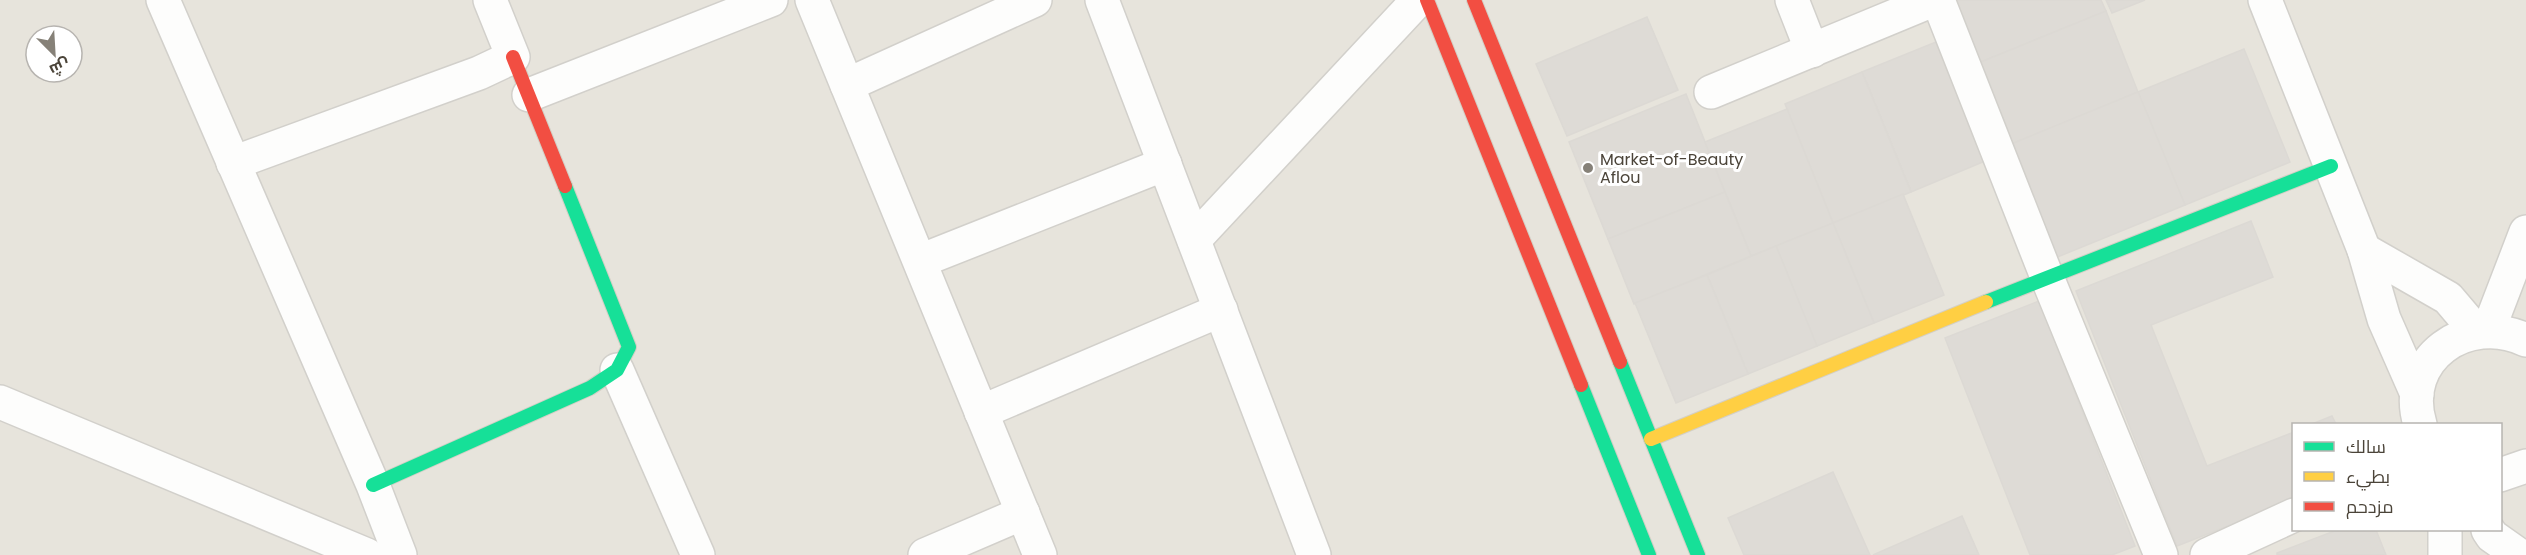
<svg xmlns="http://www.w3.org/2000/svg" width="2526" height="555" viewBox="0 0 2526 555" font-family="Poppins,Cairo,sans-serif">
  <rect width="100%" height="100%" fill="#f4f2ee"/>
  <path fill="#e7e4dc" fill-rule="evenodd" d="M0 0H2526V555H0ZM36 36H72V72H36ZM2294 424H2500V530H2294Z"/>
  <g fill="#dedbd6" stroke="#dcd9d4" stroke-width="1.5">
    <polygon points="1950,0 2101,0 2106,11 1976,64"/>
    <polygon points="2106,0 2145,0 2112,13"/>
    <polygon points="2106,11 2138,92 2009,145 1976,64"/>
    <polygon points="1647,17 1678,90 1567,136 1536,64"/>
    <polygon points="1936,42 1985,161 1911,192 1862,72"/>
    <polygon points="2244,49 2290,162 2185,205 2138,92"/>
    <polygon points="1862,72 1911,192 1833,223 1785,104"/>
    <polygon points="2138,92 2185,205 2055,258 2009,145"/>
    <polygon points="1686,94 1725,192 1608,239 1569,142"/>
    <polygon points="1787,109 1833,223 1751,256 1705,142"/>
    <polygon points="1725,192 1751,256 1634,304 1608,239"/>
    <polygon points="1903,194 1944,295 1874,323 1833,223"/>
    <polygon points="2251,221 2273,277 2151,325 2207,466 2294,432 2294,500 2177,546 2076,291"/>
    <polygon points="1833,223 1874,323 1817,346 1776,246"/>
    <polygon points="1776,246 1817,346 1748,374 1707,275"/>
    <polygon points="1707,275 1748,374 1676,403 1635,303"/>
    <polygon points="2039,301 2135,546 2112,555 2030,555 1945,338"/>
    <polygon points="2332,416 2336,424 2312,424"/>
    <polygon points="1833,472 1870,555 1744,555 1728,518"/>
    <polygon points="1962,516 1979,555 1873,555"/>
    <polygon points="2337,530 2376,530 2386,555 2277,555 2277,553"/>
  </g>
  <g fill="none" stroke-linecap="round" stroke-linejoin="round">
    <defs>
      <g id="street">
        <polyline points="163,0 373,485 400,555"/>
        <polyline points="812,0 1040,555"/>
        <polyline points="1102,0 1314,555"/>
        <polyline points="1792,0 1812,51"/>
        <polyline points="1938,0 2047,277 2161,555"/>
        <polyline points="2265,0 2364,250"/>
        <polyline points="847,85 1035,0"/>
        <polyline points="1711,92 1933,0"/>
        <polyline points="529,95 771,0"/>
        <polyline points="233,163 479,73 513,57 490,0"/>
        <polyline points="1194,240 1418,0"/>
        <polyline points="920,261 1165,164"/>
        <polyline points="2488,331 2526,232"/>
        <polyline points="617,370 698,555"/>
        <polyline points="2417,394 2384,319 2364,250 2448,298 2476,331"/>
        <polyline points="0,402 367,555"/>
        <polyline points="981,412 1221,310"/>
        <path d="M2420 424C2400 359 2467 312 2526 340"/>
        <polyline points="2500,475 2526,466"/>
        <polyline points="2445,530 2445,555"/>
        <polyline points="2488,530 2492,536 2519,555"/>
        <polyline points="925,555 1023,513"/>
        <polyline points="2207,555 2294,515"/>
      </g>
      <g id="fast">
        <polyline points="1986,302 2331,166"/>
        <polyline points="1620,362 1698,555"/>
        <polyline points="1581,385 1649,555"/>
        <polyline points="373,485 590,388 617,370 629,347 565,186"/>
      </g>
      <polyline id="slow" points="1651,439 1986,302"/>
      <g id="jam">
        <polyline points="1427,0 1581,385"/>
        <polyline points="1474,0 1620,362"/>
        <polyline points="513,57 565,186"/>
      </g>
    </defs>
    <use href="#street" stroke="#d2d0cb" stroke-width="36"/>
    <use href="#fast" stroke="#d3cfc5" stroke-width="16"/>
    <use href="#slow" stroke="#d3cfc5" stroke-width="16"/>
    <use href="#jam" stroke="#d3cfc5" stroke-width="16"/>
    <use href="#street" stroke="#fdfdfc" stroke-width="33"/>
    <use href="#fast" stroke="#16e098" stroke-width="14"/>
    <use href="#slow" stroke="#ffcf43" stroke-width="14"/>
    <use href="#jam" stroke="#f24e42" stroke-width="14"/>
  </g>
  <circle fill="#868178" stroke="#fff" stroke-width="2" cx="1588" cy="168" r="6"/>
  <g text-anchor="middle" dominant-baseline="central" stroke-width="6" stroke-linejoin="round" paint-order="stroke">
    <g font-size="16" fill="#4b4439" stroke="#fff" text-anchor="start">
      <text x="1600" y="159">Market-of-Beauty<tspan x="1600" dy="18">Aflou</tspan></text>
    </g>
  </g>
  <rect x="2292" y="423" width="210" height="108" fill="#ffffff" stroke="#b7b4b0" stroke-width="1.5"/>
  <rect x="2304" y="442" width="30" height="9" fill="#16e098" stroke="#b7b4b0" stroke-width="1.5"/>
  <text x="2346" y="453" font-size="18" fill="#4b4439">سالك</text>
  <rect x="2304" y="472" width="30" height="9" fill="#ffcf43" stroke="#b7b4b0" stroke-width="1.5"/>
  <text x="2346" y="483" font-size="18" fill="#4b4439">بطيء</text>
  <rect x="2304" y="502" width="30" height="9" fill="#f24e42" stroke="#b7b4b0" stroke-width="1.5"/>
  <text x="2346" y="513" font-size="18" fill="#4b4439">مزدحم</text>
  <g transform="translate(54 54) rotate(156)"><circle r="28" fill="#ffffff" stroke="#b7b4b0" stroke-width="1.5"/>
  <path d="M0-4.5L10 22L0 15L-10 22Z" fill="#868178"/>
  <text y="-9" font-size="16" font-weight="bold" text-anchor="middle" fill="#4b4439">ش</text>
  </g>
</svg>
